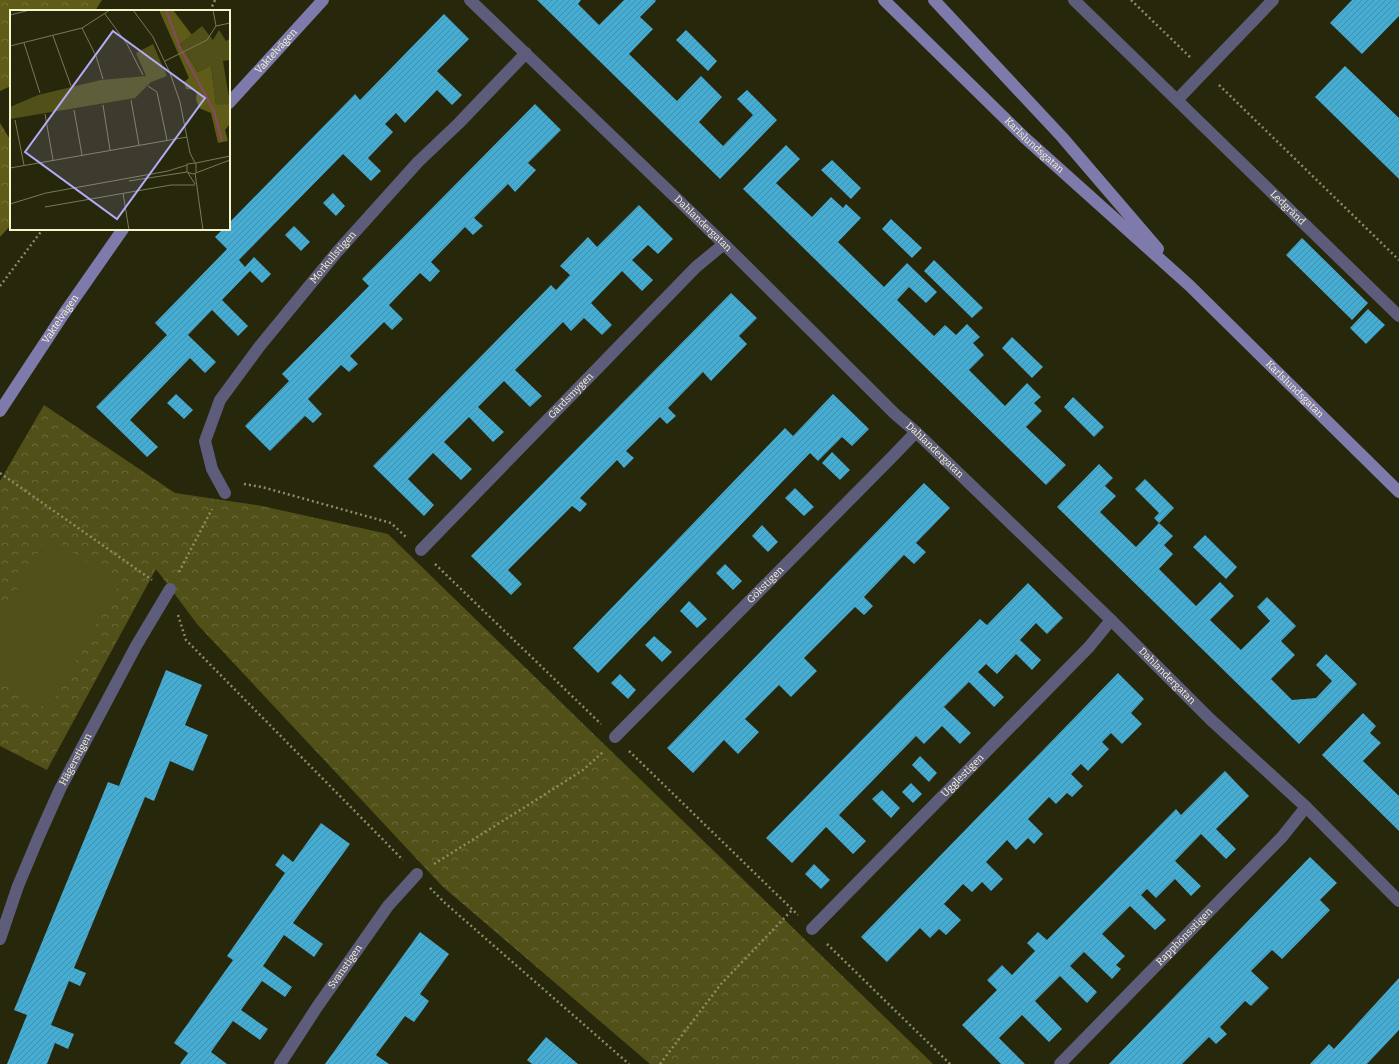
<svg xmlns="http://www.w3.org/2000/svg" width="1399" height="1064" viewBox="0 0 1399 1064" font-family="Bitter,serif">
  <defs>
    <pattern id="forest-crowns" width="20" height="18" patternUnits="userSpaceOnUse"><rect width="20" height="18" fill="#5e5c17"/><path d="M2 6a3 3 0 1 1 6 0M12 15a3 3 0 1 1 6 0" fill="none" stroke="#767438"/></pattern>
    <pattern id="park-crowns" width="20" height="18" patternUnits="userSpaceOnUse"><rect width="20" height="18" fill="#515019"/><path d="M2 6a3 3 0 1 1 6 0M12 15a3 3 0 1 1 6 0" fill="none" stroke="#6b6a39"/></pattern>
    <pattern id="building-hatch" width="6" height="6" patternUnits="userSpaceOnUse"><rect width="6" height="6" fill="#45acd4"/><path d="M-1 1l2-2M0 6l6-6M5 7l2-2" fill="none" stroke="#468fa7"/></pattern>
  </defs>
  <rect width="100%" height="100%" fill="#27270b"/>
  <g fill="url(#forest-crowns)">
    <polygon points="0,0 102,0 95,11 11,11 11,86 0,91"/>
    <polygon points="0,123 11,141 11,225 0,237"/>
  </g>
  <polygon fill="url(#park-crowns)" points="44,405 175,493 262,506 388,534 933,1064 650,1064 442,886 197,624 156,569 47,770 0,746 0,481"/>
  <polygon fill="#515019" points="48,535 119,584 48,709 0,682 0,620"/>
  <g fill="url(#building-hatch)">
    <polygon points="537,0 581,0 578,4 599,25 624,0 655,0 656,1 640,17 653,29 629,54 677,101 701,76 722,97 699,122 723,146 753,115 737,99 747,90 777,120 720,179"/>
    <polygon points="1352,0 1399,0 1399,16 1362,54 1330,23"/>
    <polygon points="444,14 469,39 437,71 462,95 452,105 437,90 405,123 396,113 385,124 393,132 368,158 381,171 371,181 343,154 239,260 245,267 254,257 271,274 262,283 250,271 222,300 248,326 238,336 212,310 188,335 216,362 205,373 190,358 130,420 158,447 147,457 96,407 167,335 155,323 227,249 215,237 223,229 229,229 229,223 355,94 360,100"/>
    <polygon points="686,30 717,61 708,71 676,40"/>
    <polygon points="1345,66 1399,118 1399,179 1315,97"/>
    <polygon points="535,104 561,130 528,163 536,170 515,192 508,184 474,218 483,226 473,235 465,227 431,262 440,271 430,282 420,273 389,305 403,319 392,330 384,322 350,356 358,364 349,372 341,365 308,399 322,414 313,423 305,416 270,451 245,426 289,381 282,374 369,286 362,279"/>
    <polygon points="786,145 800,159 776,183 812,217 831,197 843,208 846,204 861,218 838,242 884,287 907,263 937,292 926,303 909,287 897,300 934,336 945,325 956,335 967,324 980,337 973,343 984,355 969,370 1005,406 1027,383 1041,397 1034,403 1042,411 1026,427 1066,465 1046,485 743,189"/>
    <polygon points="832,160 861,188 851,199 821,170"/>
    <polygon points="333,193 345,206 336,216 323,203"/>
    <polygon points="639,205 673,239 658,254 648,245 632,260 653,280 642,291 622,271 591,303 612,325 602,335 584,318 571,331 563,322 515,370 542,396 530,407 504,381 478,407 504,432 493,442 469,417 444,442 472,469 461,480 433,453 408,479 434,505 424,516 373,466 551,285 556,290 570,275 560,266 588,237 597,247"/>
    <polygon points="891,219 922,248 912,258 882,229"/>
    <polygon points="294,226 310,242 301,251 285,235"/>
    <polygon points="1302,238 1368,303 1352,320 1286,255"/>
    <polygon points="934,260 983,308 972,318 924,271"/>
    <polygon points="731,293 757,318 739,336 747,344 711,381 703,372 668,408 676,416 667,424 660,417 626,451 634,458 624,468 617,460 580,498 587,504 580,512 572,506 508,570 522,584 511,595 471,556"/>
    <polygon points="1368,309 1385,325 1366,344 1350,328"/>
    <polygon points="1012,337 1043,367 1032,378 1002,348"/>
    <polygon points="176,394 193,410 184,419 167,403"/>
    <polygon points="833,394 869,429 852,446 842,437 818,461 810,453 598,673 573,648 785,428 793,436"/>
    <polygon points="1073,397 1104,427 1094,437 1064,407"/>
    <polygon points="832,452 850,470 840,480 822,463"/>
    <polygon points="1099,464 1113,478 1105,486 1116,496 1100,512 1136,547 1159,523 1173,536 1164,545 1173,554 1159,569 1196,606 1220,582 1234,596 1210,620 1241,650 1270,621 1257,607 1267,597 1296,626 1281,641 1295,655 1271,679 1292,700 1316,698 1332,681 1316,665 1326,654 1357,684 1299,744 1057,507"/>
    <polygon points="1145,479 1174,508 1159,523 1154,518 1159,513 1135,489"/>
    <polygon points="924,483 950,508 916,543 926,552 914,564 904,555 864,597 873,606 864,615 855,607 804,658 817,671 791,697 779,685 745,719 759,732 738,754 724,740 693,773 667,748"/>
    <polygon points="795,488 814,507 804,516 785,498"/>
    <polygon points="762,525 778,542 768,552 752,536"/>
    <polygon points="1205,535 1237,567 1226,579 1193,547"/>
    <polygon points="725,564 742,581 733,590 716,573"/>
    <polygon points="1028,583 1063,618 1047,634 1036,623 1020,640 1041,660 1032,670 1016,654 997,674 986,664 978,672 1004,697 994,707 969,682 944,707 971,733 960,744 942,726 924,744 916,736 839,815 866,841 853,854 826,827 792,863 766,838 980,619 987,625"/>
    <polygon points="689,601 707,619 697,628 680,611"/>
    <polygon points="654,636 672,652 662,662 645,645"/>
    <polygon points="166,670 202,685 185,725 208,735 193,771 170,761 154,801 145,797 74,968 86,973 80,986 69,981 51,1025 74,1034 68,1049 55,1043 47,1064 7,1064 27,1015 14,1010 108,782 119,786"/>
    <polygon points="1118,673 1144,699 1131,713 1142,724 1122,744 1111,733 1102,742 1109,749 1088,771 1081,764 1071,774 1083,786 1072,797 1067,793 1056,804 1049,797 1028,819 1043,834 1034,844 1028,838 1016,850 1007,840 986,862 1003,879 991,891 982,882 972,892 963,884 944,904 961,920 946,935 939,929 930,938 920,928 887,962 861,937"/>
    <polygon points="620,674 636,690 628,699 611,683"/>
    <polygon points="1363,713 1376,726 1370,733 1381,743 1363,761 1399,796 1399,831 1322,755"/>
    <polygon points="920,756 937,773 929,782 912,765"/>
    <polygon points="1225,771 1249,796 1216,829 1236,849 1226,859 1201,834 1175,861 1201,886 1191,896 1175,879 1156,898 1147,889 1141,895 1166,920 1155,930 1130,906 1102,934 1125,956 1116,965 1121,969 1112,979 1084,952 1070,966 1097,992 1087,1003 1060,976 1035,1001 1062,1029 1049,1042 1022,1015 999,1038 1025,1064 1001,1064 962,1025 997,990 987,980 1002,965 1012,975 1035,951 1027,943 1038,932 1047,940 1176,809 1181,815"/>
    <polygon points="911,783 922,794 913,803 902,792"/>
    <polygon points="882,790 900,808 891,818 872,799"/>
    <polygon points="321,823 350,844 293,923 323,944 314,957 284,935 263,966 292,987 285,997 262,981 241,1010 268,1029 260,1040 233,1021 211,1052 227,1064 180,1064 188,1053 174,1043 233,960 227,956 285,873 275,865 283,854 293,862"/>
    <polygon points="1310,857 1337,883 1320,900 1330,910 1282,959 1272,950 1251,971 1269,988 1251,1006 1245,1001 1220,1027 1227,1034 1216,1044 1209,1037 1182,1064 1109,1064"/>
    <polygon points="814,864 830,880 821,889 805,874"/>
    <polygon points="420,932 449,954 420,994 429,1001 422,1011 414,1022 405,1016 376,1055 389,1064 325,1064"/>
    <polygon points="1399,978 1399,1030 1367,1064 1310,1064 1329,1044 1334,1049"/>
    <polygon points="546,1037 578,1064 532,1064 527,1060"/>
  </g>
  <g fill="none" stroke-linecap="round" stroke-linejoin="round">
    <g stroke="#8c8c69" stroke-width="2.5" stroke-dasharray="2 3" stroke-linecap="butt">
      <polyline points="1131,0 1191,58"/>
      <polyline points="210,11 215,0"/>
      <polyline points="1219,85 1399,260"/>
      <polyline points="0,286 43,229"/>
      <polyline points="0,473 152,580"/>
      <polyline points="244,484 262,487 391,523 406,537"/>
      <polyline points="435,564 601,724"/>
      <polyline points="179,572 212,509"/>
      <polyline points="178,615 186,640 403,860"/>
      <polyline points="629,751 798,915"/>
      <polyline points="434,864 525,807 583,770 603,752"/>
      <polyline points="430,888 445,903 629,1064"/>
      <polyline points="827,944 950,1064"/>
      <polyline points="660,1064 721,984 792,910"/>
    </g>
    <g stroke="#5e5c7b" stroke-width="12">
      <path id="s1" d="M470 0 724 244 895 414 916 432 1111 620 1210 719 1306 807 1399 901"/>
      <path id="s2" d="M1074 0 1399 316"/>
      <polyline points="1177,100 1273,0"/>
      <path id="s3" d="M225 493 212 469 205 441 220 400 259 347 337 252 418 162 459 123 526 53"/>
      <path id="s4" d="M421 550 696 267 724 244"/>
      <path id="s5" d="M615 737 892 457 916 432"/>
      <path id="s6" d="M812 929 1089 647 1111 620"/>
      <path id="s7" d="M0 939 18 886 39 836 60 789 136 646 170 589"/>
      <path id="s8" d="M280 1064 317 1007 388 906 417 874"/>
      <path id="s9" d="M1060 1064 1282 837 1306 807"/>
    </g>
    <g stroke="#7e7aac" stroke-width="12">
      <path id="s10" d="M884 0 1025 138 1190 286 1399 492"/>
      <polyline points="934,0 1062,137 1158,249"/>
      <path id="s11" d="M229 103 323 0"/>
      <path id="s12" d="M0 411 63 315 123 229"/>
    </g>
  </g>
  <g text-anchor="middle" dominant-baseline="central" stroke-width="4" stroke-linejoin="round" paint-order="stroke">
    <g font-size="10" fill="#f7f7cd" stroke="#27270b">
      <text stroke="none"><textPath href="#s11" startOffset="70">Vaktelvägen</textPath></text>
      <text stroke="none"><textPath href="#s10" startOffset="209">Karlslundsgatan</textPath></text>
      <text stroke="none"><textPath href="#s2" startOffset="298">Ledgränd</textPath></text>
      <text stroke="none"><textPath href="#s1" startOffset="323">Dahlandergatan</textPath></text>
      <text stroke="none"><textPath href="#s3" startOffset="282">Morkullstigen</textPath></text>
      <text stroke="none"><textPath href="#s12" startOffset="110">Vaktelvägen</textPath></text>
      <text stroke="none"><textPath href="#s10" startOffset="566">Karlslundsgatan</textPath></text>
      <text stroke="none"><textPath href="#s4" startOffset="215">Gärdsmygen</textPath></text>
      <text stroke="none"><textPath href="#s1" startOffset="647">Dahlandergatan</textPath></text>
      <text stroke="none"><textPath href="#s5" startOffset="214">Gökstigen</textPath></text>
      <text stroke="none"><textPath href="#s1" startOffset="971">Dahlandergatan</textPath></text>
      <text stroke="none"><textPath href="#s7" startOffset="195">Hägerstigen</textPath></text>
      <text stroke="none"><textPath href="#s6" startOffset="215">Ugglestigen</textPath></text>
      <text stroke="none"><textPath href="#s9" startOffset="178">Rapphönsstigen</textPath></text>
      <text stroke="none"><textPath href="#s8" startOffset="117">Svanstigen</textPath></text>
    </g>
  </g>
  <g transform="translate(10 10)">
    <rect width="220" height="220" fill="#27270b"/>
    <path d="M149 0H163L182 25 170 34 188 62 201 55 206 94H220V114L215 120 218 131 208 133 201 103 189 98 186 89 187 80 176 79 174 72 179 68Z" fill="#5e5c17"/>
    <path d="M192 16 203 30 209 20 216 31 220 29V50L213 51 220 94 206 95 201 55 188 62 170 34ZM143 34 157 66 141 72 125 88 0 109V97L28 85 91 70 136 66 126 43Z" fill="#515019"/>
    <path d="M139 44 146 58 137 61 131 47Z" fill="#515019"/>
    <path fill="none" stroke="#8d446c" stroke-width="2" d="M156 0 171 41M173 43 204 101 212 131"/>
    <path fill="none" stroke="#7a7a59" stroke-width="1" d="M123 0 143 27 160 63 170 92 180 143 185 153M95 4 117 34 133 65M0 5 20 0M206 16 220 13M72 18 86 46 93 69M43 26 61 76M14 33 30 83M0 36 72 18 100 0M155 51 197 30 206 16 203 0M138 76 147 82 157 130M121 90 129 135M93 95 100 140M64 100 72 145M35 104 43 150M5 110 14 155M186 153 220 146M0 158 177 127M186 162V153L177 154V162L183 164 220 150M178 163 185 174M185 163 193 220M119 171 177 162M113 183 119 220M0 194 36 183 158 161 177 155M35 197 161 175H185"/>
    <path fill="#b3adf9" fill-opacity="0.15" stroke="#b3adf9" stroke-width="2" d="M103 21 195 88 107 209 15 142Z"/>
    <rect width="220" height="220" fill="none" stroke="#f7f7cd" stroke-width="2"/>
  </g>
</svg>
